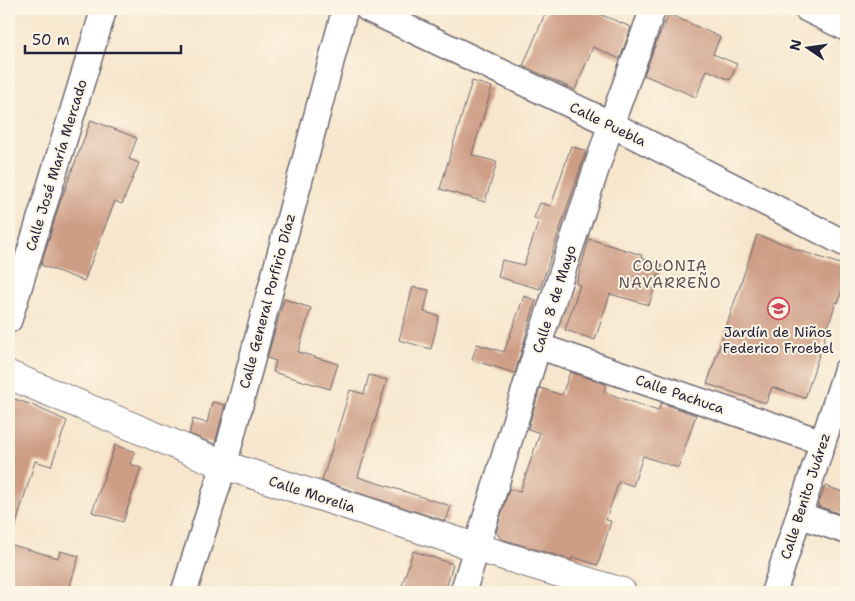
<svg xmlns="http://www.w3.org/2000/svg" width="855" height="601" viewBox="0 0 855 601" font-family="'Shantell Sans',sans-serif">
  <rect width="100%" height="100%" fill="#fcf5e5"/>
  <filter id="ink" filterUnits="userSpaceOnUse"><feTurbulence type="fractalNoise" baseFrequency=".02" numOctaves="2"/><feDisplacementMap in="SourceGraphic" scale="10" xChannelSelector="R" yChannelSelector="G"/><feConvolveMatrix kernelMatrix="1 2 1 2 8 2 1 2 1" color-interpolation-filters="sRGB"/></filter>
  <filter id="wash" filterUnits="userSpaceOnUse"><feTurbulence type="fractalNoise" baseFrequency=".0096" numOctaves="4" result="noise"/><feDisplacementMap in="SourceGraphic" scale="20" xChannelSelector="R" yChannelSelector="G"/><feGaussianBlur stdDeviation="1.12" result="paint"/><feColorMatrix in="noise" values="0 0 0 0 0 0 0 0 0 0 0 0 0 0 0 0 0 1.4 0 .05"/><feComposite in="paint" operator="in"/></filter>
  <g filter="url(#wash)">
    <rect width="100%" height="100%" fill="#f7e6cd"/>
    <g id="blocks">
      <g fill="#ce9d85">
        <polygon points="547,9 587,9 631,27 620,59 593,47 575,90 523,66"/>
        <polygon points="669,14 720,37 713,54 737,64 730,80 707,70 696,97 644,75 658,38"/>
        <polygon points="472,81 492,87 472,155 497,162 485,202 440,189"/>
        <polygon points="91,120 137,138 129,159 139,163 122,204 115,201 84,281 41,265 59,205"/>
        <polygon points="571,146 586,151 540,289 498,277 502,260 524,265 539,220 534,218 540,203 551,206"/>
        <polygon points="757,235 792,247 792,248 846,266 846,276 838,303 836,302 805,398 772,387 766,403 707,384"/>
        <polygon points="589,239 642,255 641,258 662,265 649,305 610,294 595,340 565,330 580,285 576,284"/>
        <polygon points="413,287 429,290 424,312 439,316 431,349 399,340"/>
        <polygon points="524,296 536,300 515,373 472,360 477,344 504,352"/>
        <polygon points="284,299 311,308 298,352 338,364 330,389 273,372 276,361 267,358"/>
        <polygon points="570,372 606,384 604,392 658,411 661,403 696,415 678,468 643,456 633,486 619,481 606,520 611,521 598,565 573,557 572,560 501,539 496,532 509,489 520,492 540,433 528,429 540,388 562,395"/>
        <polygon points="369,375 387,380 358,477 451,506 446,521 322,481 350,390 364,394"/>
        <polygon points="9,397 32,405 67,421 51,466 35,461 13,534 9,534"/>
        <polygon points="212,402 225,405 215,444 189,434 193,419 207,423"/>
        <polygon points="115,445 135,452 130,464 141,468 123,522 92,512"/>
        <polygon points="825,486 846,493 846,516 818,506"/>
        <polygon points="9,544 58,558 60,551 79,556 68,592 9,592"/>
        <polygon points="413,551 453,564 445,592 400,592"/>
      </g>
    </g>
  </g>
  <g filter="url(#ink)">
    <use href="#blocks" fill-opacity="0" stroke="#6d676e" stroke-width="1"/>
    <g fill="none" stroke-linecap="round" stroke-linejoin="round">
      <defs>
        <g id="minor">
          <polyline points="368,9 611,124 846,244"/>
          <polyline points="807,9 846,28"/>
          <polyline points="9,320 104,9"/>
          <polyline points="538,346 822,442"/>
          <polyline points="799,515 846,531"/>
          <polyline points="184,592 224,465 345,9"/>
          <polyline points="463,592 538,346 611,124 653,9"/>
          <polyline points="774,592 846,371"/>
        </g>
        <polyline id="tertiary" points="9,375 224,465 478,548 622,592"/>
      </defs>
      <use href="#minor" stroke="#6d676e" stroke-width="28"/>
      <use href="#tertiary" stroke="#6d676e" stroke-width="30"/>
      <use href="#minor" stroke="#fff" stroke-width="25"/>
      <use href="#tertiary" stroke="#fff" stroke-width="28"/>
    </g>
  </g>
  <defs>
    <symbol id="school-ring" viewBox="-11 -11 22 22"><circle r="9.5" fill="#fcf5e5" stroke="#d1495b" stroke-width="1.5"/><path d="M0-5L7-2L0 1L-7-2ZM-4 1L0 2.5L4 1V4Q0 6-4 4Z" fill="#d1495b"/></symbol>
  </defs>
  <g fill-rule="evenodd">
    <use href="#school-ring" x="766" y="296" width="25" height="25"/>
  </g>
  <g text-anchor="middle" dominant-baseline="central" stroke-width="4" stroke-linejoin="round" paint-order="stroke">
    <g font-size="14" fill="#22223b" stroke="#fcf5e5">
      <text transform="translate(608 124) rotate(26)">Calle Puebla</text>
      <text transform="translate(56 165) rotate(-73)">Calle José María Mercado</text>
      <text transform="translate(554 299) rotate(-72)">Calle 8 de Mayo</text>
      <text transform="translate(267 301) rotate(-75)">Calle General Porfirio Díaz</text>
      <text transform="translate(680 394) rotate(19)">Calle Pachuca</text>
      <text transform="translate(312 494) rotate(18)">Calle Morelia</text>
      <text transform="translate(805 496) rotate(-72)">Calle Benito Juárez</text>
    </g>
    <g font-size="14" fill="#22223b" stroke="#fcf5e5">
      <text x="778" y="332">Jardín de Niños<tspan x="778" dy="16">Federico Froebel</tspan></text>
    </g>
    <g font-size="15" letter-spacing="1" fill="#5e4d55" stroke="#fcf5e5">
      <text x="670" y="266">COLONIA<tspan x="670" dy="17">NAVARREÑO</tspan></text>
    </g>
  </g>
  <rect width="855" height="601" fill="none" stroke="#fcf5e5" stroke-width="30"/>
  <g transform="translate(808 48) rotate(283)" stroke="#fcf5e5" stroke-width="4" paint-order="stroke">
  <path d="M0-4L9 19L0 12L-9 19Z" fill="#22223b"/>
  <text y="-8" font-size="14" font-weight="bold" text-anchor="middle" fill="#22223b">N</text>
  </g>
  <path d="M25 45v8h156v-8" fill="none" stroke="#22223b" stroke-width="2.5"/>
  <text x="32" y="45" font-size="15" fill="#22223b" stroke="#fcf5e5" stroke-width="4" paint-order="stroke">50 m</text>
</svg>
